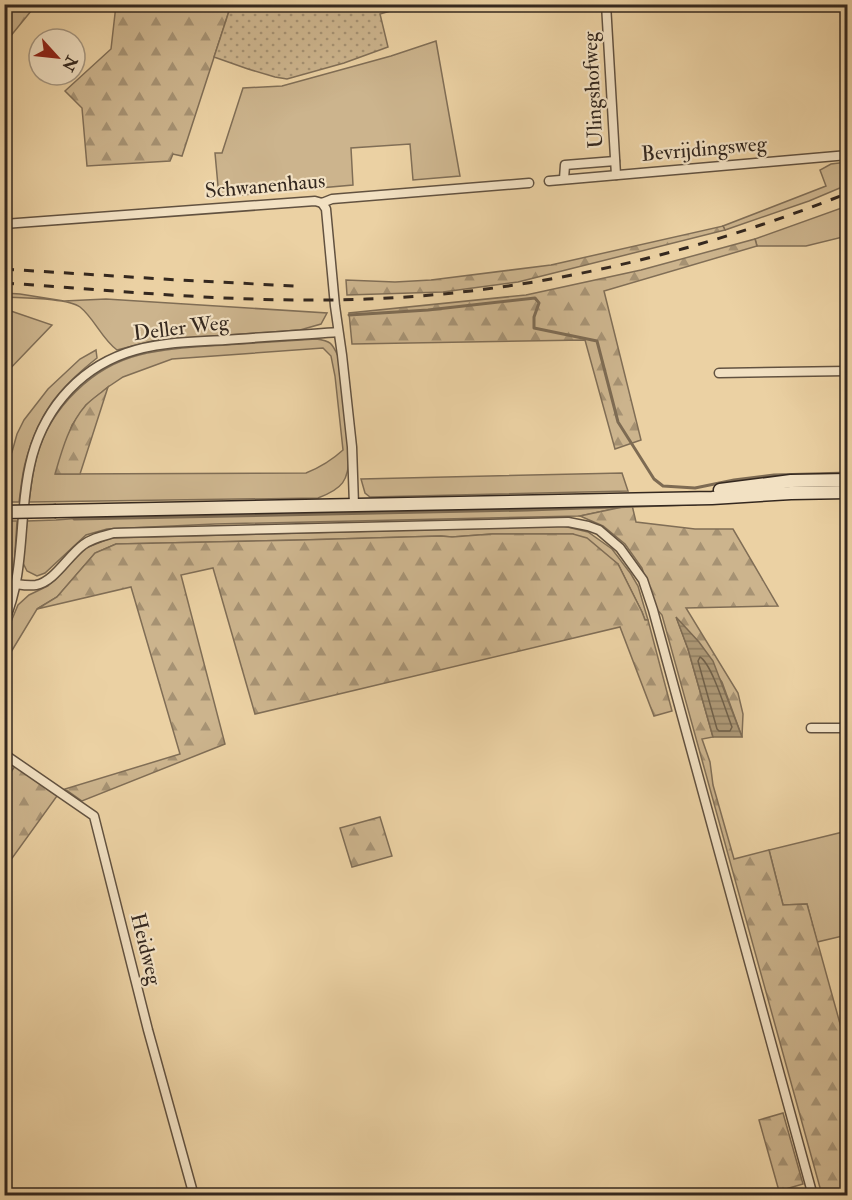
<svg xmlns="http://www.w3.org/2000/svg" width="852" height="1200" viewBox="0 0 852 1200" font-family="'IM FELL Double Pica',serif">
  <defs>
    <pattern id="forest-firs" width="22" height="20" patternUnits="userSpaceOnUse" patternTransform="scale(1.5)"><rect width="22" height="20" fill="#ccb48d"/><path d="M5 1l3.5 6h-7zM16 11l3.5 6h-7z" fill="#a69273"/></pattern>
    <pattern id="garden-dots" width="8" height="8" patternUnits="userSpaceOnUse" patternTransform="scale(1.5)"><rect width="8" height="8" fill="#ccb48d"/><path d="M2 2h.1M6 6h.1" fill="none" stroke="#a69273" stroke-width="1.8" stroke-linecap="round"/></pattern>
    <pattern id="water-rules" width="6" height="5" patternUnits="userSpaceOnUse" patternTransform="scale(1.5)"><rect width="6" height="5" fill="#ad9876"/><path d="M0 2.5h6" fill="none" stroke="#8e7c60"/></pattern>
  </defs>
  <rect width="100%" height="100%" fill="#ebd1a3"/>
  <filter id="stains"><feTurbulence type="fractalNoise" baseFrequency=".00333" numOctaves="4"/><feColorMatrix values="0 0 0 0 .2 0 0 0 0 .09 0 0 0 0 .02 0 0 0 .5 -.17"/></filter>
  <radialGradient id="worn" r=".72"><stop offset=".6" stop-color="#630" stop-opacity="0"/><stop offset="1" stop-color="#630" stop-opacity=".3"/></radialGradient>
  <g fill="#ccb48d" stroke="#806e56" stroke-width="1.5" fill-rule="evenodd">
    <polygon points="436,41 460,176 413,180 410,144 351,148 353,185 219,197 215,153 222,153 243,88 282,86 391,56"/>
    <polygon points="847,162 847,185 809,201 725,230 723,226 826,186 820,170 831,164"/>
    <polygon points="847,206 847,236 806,246 757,246 755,239"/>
    <path d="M4 293 20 294 64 301 106 299 327 313 321 324 300 330 156 340 117 350C102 339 94 318 80 307 68 298 21 298 5 297Z"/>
    <polygon points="5,309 52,325 5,374"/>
    <path d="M316 339C331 341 332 343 338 356L349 455C349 481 342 489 318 498L29 502C31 485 33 469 38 452 52 407 92 367 139 355 167 348 196 347 225 345 255 343 286 341 316 339ZM323 348 331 356 335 376 343 450C331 461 321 467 306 473L56 474 72 425 86 405 108 387 123 377 172 359Z"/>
    <path d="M96 350 97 358C59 388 39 412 26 460 22 473 21 488 19 502H5V466L12 452 17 434 24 420 48 389 80 359Z"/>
    <polygon points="622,473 628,491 370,497 365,493 361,479"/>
    <polygon points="632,505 580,516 215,524 107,529 86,535 45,573 37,576 27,571 23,563 27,521 56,520 120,515"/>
    <polygon points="5,521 17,521 14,568 5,609"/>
    <polygon points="563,526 588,532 612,549 631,574 638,586 648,620 645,620 642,612 618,564 573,534 492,534 452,537 441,536 301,540 116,544 95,553 57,597 37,609 5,662 5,636 18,605 29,595 48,586 83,549 111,538"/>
    <polygon points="847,831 847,935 817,942 807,904 783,905 769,850"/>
  </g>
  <g fill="url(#forest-firs)" stroke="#806e56" stroke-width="1.5">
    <polygon points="5,4 36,5 5,43 4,5"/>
    <polygon points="116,5 231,5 182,156 173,154 170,161 87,166 82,108 65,91 111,49"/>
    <polygon points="723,226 725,230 518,282 443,292 347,295 346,280 395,282 431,280 551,265"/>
    <polygon points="755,239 757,246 604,291 641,440 615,449 585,340 352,344 349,313 526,295 641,270"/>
    <path d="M108 387 80 474H55C62 450 69 424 86 405 93 398 101 393 108 387Z"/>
    <polygon points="632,505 636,522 695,529 733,529 778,606 686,608 738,693 743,714 742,737 722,682 677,619 688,649 713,737 702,739 710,762 713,785 734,859 769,850 783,905 807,904 847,1049 847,1195 822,1195 662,615 654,606 642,568 625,544 603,526 580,516"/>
    <polygon points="492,534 573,534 587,538 618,564 642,612 645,620 648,620 672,711 654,716 620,627 255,714 213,568 181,575 225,744 82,801 65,789 180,754 131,587 37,609 57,597 95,553 116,544 301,540 441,536 452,537"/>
    <polygon points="15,766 57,796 5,868 5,781"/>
    <polygon points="380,817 392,856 352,867 340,828"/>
    <polygon points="783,1113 803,1184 779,1191 759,1120"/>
  </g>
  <polygon fill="url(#garden-dots)" stroke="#806e56" stroke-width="1.5" points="231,5 411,4 411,5 380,14 388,47 344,63 287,79 275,77 248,69 214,57"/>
  <polygon fill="url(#water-rules)" stroke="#7d6b53" stroke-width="1.5" points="676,617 699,642 713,661 742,737 713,737 688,649"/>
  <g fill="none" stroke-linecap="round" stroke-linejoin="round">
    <path stroke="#70604a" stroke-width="1.5" d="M700 657C712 664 726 712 732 727L730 731H719L717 729 698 661Z"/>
    <g stroke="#7d6b53" stroke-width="3">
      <polyline points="349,315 428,310 535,298 539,303 534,317 534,328 597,341 618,422 654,479 663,486 695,488 734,480 774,475 848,473"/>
      <polyline points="74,519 528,510 696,504"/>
    </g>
    <defs>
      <g id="minor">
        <polyline points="606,4 616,175"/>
        <polyline points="564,179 565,165 615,161"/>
        <polyline points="549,181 848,155"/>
        <polyline points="322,203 326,209 335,306 342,355 352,447 354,505"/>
        <polyline points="4,224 315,201 322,203 332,199 529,183"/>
        <polyline points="719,373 848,371"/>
        <path d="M16 584C23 585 29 586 36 585 54 582 68 556 83 545 92 538 103 536 114 533L568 522 588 526 599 530 620 548 643 580 653 610 813 1196"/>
        <path d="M4 622C26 572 18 517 30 465 41 414 75 371 126 353 157 342 192 342 225 340 262 337 300 335 338 332"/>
        <polyline points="811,728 848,728"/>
        <polyline points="4,754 94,816 148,1030 194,1196"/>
      </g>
      <g id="secondary">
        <polyline points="720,490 791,481 848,480"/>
        <polyline points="56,511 712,498 791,493 848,492"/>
      </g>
    </defs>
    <use href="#minor" stroke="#625240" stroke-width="11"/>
    <use href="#secondary" stroke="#34281f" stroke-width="15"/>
    <use href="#minor" stroke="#f2e1c3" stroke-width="8"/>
    <use href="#secondary" stroke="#f2e1c3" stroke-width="12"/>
    <g stroke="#34281f" stroke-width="3" stroke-dasharray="10 10" stroke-linecap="butt">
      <polyline points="4,269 178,280 295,286"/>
      <path d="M4 283C125 291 246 304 367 299 532 293 695 254 848 193"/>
    </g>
    <defs>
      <polyline id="secondary-bridge" points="4,512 56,511"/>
    </defs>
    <use href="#secondary-bridge" stroke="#34281f" stroke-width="15" stroke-linecap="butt"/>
    <use href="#secondary-bridge" stroke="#f2e1c3" stroke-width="12"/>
  </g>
  <g text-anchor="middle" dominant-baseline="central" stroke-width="4.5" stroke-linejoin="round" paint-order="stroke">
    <g font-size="21" fill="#34281f" stroke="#f2e1c3">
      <text transform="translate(593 90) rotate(-93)">Ulingshofweg</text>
      <text transform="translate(704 149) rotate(-5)">Bevrijdingsweg</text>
      <text transform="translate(265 186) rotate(-5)">Schwanenhaus</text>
      <text transform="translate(181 328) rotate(-7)">Deller Weg</text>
      <text transform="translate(146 949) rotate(76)">Heidweg</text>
    </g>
  </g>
  <rect width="852" height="1200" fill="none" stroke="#ebd1a3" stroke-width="24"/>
  <rect x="6" y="6" width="840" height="1188" fill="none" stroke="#34281f" stroke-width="3"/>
  <rect x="12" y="12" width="828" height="1176" fill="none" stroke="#34281f" stroke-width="1.5"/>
  <g transform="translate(57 57) rotate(117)"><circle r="28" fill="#f2e1c3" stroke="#a69781" stroke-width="1.5"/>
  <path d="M0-4.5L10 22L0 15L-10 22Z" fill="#8f2418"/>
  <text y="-9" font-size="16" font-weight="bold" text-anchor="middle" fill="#34281f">N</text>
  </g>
  <rect width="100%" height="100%" filter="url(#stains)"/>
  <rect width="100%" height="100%" fill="url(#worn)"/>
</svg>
